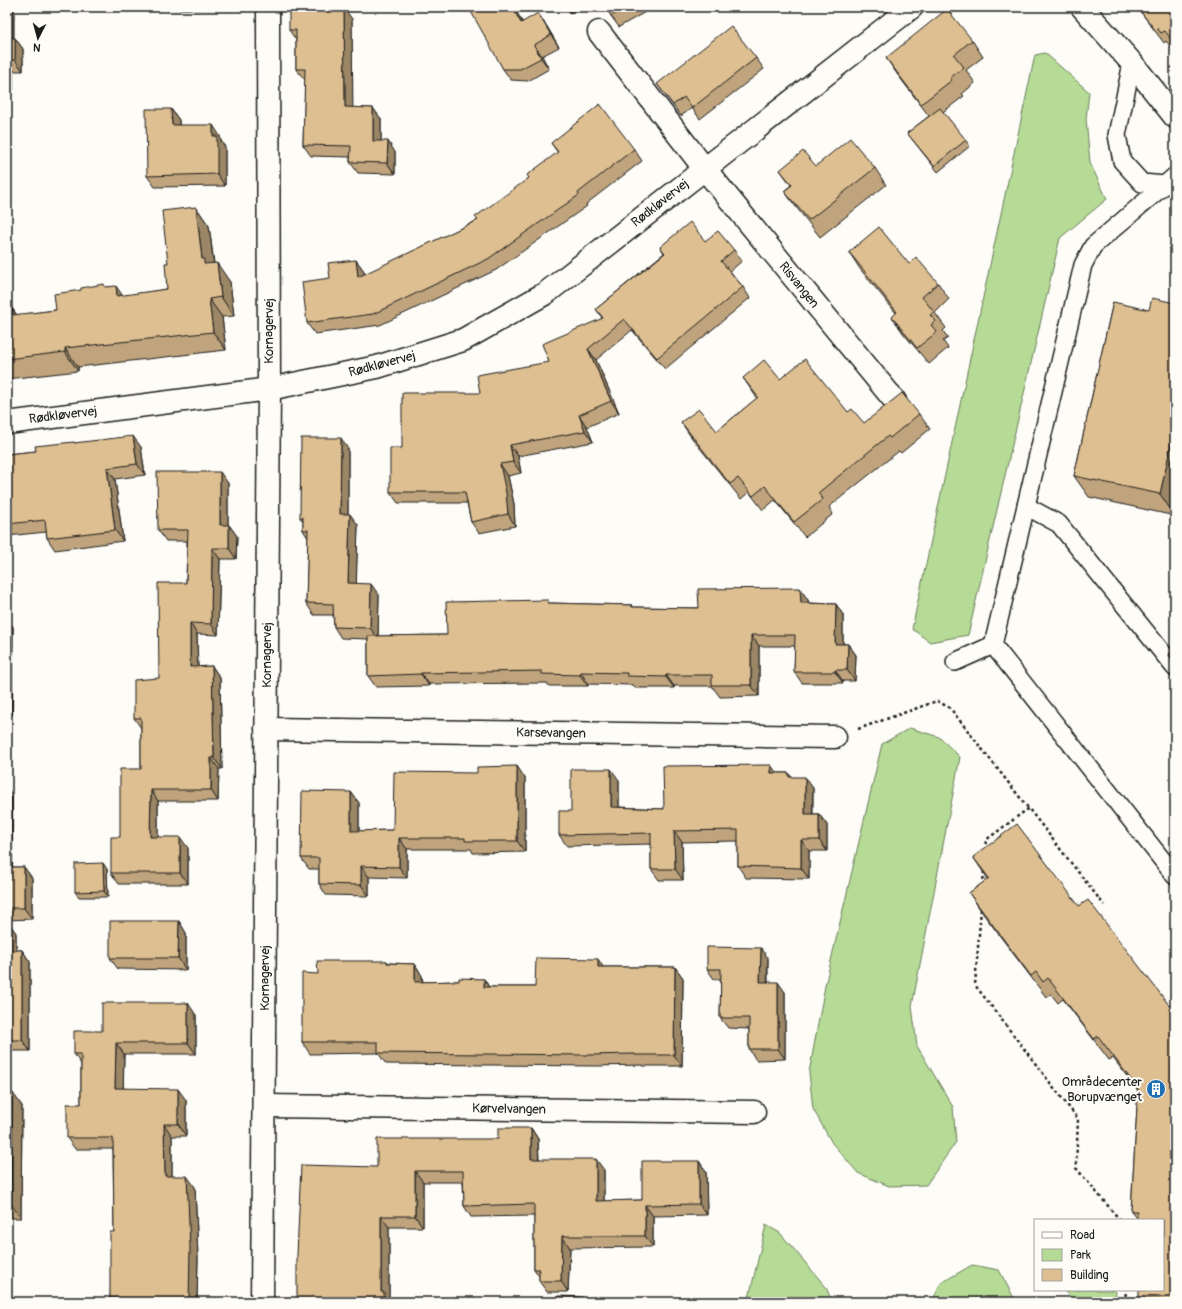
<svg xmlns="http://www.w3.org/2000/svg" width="1182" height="1309" viewBox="0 0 1182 1309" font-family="Pangolin,sans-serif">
  <rect width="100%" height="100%" fill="#fdfcf7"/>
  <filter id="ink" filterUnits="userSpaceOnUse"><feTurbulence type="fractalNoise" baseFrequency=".025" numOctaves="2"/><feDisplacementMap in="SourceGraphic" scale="8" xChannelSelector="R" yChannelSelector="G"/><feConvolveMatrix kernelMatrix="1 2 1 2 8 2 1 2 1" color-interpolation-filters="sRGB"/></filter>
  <g filter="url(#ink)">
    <g fill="#b6db96" stroke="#697c59">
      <polygon points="1045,53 1089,92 1086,119 1090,163 1107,199 1060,238 968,635 930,642 912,629 1035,55"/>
      <polygon points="910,728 939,737 960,757 912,1006 917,1046 953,1107 956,1142 926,1185 889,1186 858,1173 832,1143 813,1109 809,1073 825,986 882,744"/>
      <polygon points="766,1225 780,1233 826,1287 832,1302 748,1302"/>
      <polygon points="972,1265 999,1270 1016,1302 932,1302 941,1283"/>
      <polygon points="1065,1290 1114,1290 1116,1292 1115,1302 1074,1302"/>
    </g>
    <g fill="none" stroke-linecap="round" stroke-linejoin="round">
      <defs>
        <g id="service">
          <polyline points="1132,63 1117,135 1122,161 1142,183 1165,185"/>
          <polyline points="1175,176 1093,246 1083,265 993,645 1175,876"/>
          <polyline points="1026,506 1059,524 1175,668"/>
          <polyline points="955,662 993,645"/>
        </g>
        <g id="minor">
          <polyline points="1082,7 1132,63 1175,117"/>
          <polyline points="599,32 704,168 895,401"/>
          <polyline points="7,423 269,389 377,367 463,340 546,293 912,7"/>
          <polyline points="266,729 835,737"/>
          <polyline points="264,1106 754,1112"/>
          <polyline points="262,1302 269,389 268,7"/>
        </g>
      </defs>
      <use href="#service" stroke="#1c1c1c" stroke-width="20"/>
      <use href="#minor" stroke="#1c1c1c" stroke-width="25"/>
      <g stroke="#1c1c1c" stroke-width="2.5" stroke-dasharray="3 3" stroke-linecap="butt">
        <polyline points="858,729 937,701 950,708 1104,905"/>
        <polyline points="985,850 986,840 1029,808"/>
        <polyline points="983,886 984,869"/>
        <polyline points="981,909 975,985 1078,1119 1076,1168 1120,1220"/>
        <polyline points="1125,1302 1126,1290"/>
      </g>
      <use href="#service" stroke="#fdfcf7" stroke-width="17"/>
      <use href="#minor" stroke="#fdfcf7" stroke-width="22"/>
    </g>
    <g fill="#bfa47d" stroke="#1c1c1c">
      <polygon points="7,7 14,7 14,38 15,38 23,49 23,71 13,71 13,90 7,90"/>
      <polygon points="172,7 230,7 230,9 173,9"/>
      <polygon points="472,7 514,7 522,22 546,25 559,47 542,56 549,69 528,81 511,80 503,69"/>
      <polygon points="566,7 582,7 570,13"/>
      <polygon points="606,7 654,7 619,27 611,16"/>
      <polygon points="1132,7 1175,7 1175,46 1174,44 1171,47 1166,41 1164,43 1137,7 1134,9"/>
      <polygon points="352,19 352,108 373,108 381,119 381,141 395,152 395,174 358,173 350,162 350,157 311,156 303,145 305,80 296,69 296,40 289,30"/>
      <polygon points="972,40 983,57 966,70 975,83 962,94 964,96 943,112 970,146 938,172 907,133 929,116 897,74 886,58"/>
      <polygon points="756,58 764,69 700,119 692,108 681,116 665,95 657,84"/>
      <polygon points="171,109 179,120 179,125 220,136 221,141 225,147 225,186 155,187 147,176"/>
      <polygon points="551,143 634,149 642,161 586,204 587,206 496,270 380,325 315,334 307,323 330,278 356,260 364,271 364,275 478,220 529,178 558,153"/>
      <polygon points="816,166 875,168 886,185 820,237 796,207 784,191 791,185 780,170"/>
      <polygon points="196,207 209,226 214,263 230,282 234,316 222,317 226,350 78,367 78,371 7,379 7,308 12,308 17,315 56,310 106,287 123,296 167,289 168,263"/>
      <polygon points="705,241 734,250 742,261 730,271 743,287 750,298 665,369 632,330 596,360 619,413 587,427 593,442 518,456 521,473 508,476 514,504 515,526 479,533 471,522 467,503 398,503 390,492 402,448 480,393 549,362 602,318 596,309 664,253 660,247"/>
      <polygon points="849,252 909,264 938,283 949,299 935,313 946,328 943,331 948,338 943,341 948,348 929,364 903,333 892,317 896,313 860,269"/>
      <polygon points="1113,302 1175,516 1089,497 1074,476"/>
      <polygon points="743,378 780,379 848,412 864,423 919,414 930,429 901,453 899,451 829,507 833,514 805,537 775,500 763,510 749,492 741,499 691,437 681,422 717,431 757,398"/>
      <polygon points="75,443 141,447 145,475 115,479 123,541 55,550 47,538 46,532 7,536 7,454 36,451"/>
      <polygon points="348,449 348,514 358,525 356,583 379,595 378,636 447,635 549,603 632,605 633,607 699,608 808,600 809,603 836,604 843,615 843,644 848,644 856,655 855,681 843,681 843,683 802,683 794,672 795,646 759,646 759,696 720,697 712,686 674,686 674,688 635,688 633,685 588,684 588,686 549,686 547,683 429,684 429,686 376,687 368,676 368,639 341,638 334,627 333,615 314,615 306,603 308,538 303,530 303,521 300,518"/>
      <polygon points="228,483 228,525 229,525 237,536 236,559 220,559 218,635 197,634 198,667 212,666 220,678 222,769 219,769 218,801 158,801 158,837 188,848 188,884 119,884 111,873 120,837 141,769 141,728 134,718 159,678 186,583 187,541 166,541 158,530"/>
      <polygon points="7,619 13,627 12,715 7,715"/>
      <polygon points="1175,646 1175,664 1169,655"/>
      <polygon points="777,773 789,773 791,777 813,788 813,814 819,814 827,825 827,851 809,851 809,879 746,878 738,866 738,841 682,842 683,880 659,880 651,869 651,844 567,846 559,835 571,811 619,780 619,807 664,809"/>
      <polygon points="525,778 525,852 473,853 471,849 407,849 407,878 369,877 369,896 326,895 319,884 319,869 309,869 301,858 351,792 359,803 359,831 393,830"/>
      <polygon points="7,787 12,795 12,867 24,867 32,878 32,919 7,920"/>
      <polygon points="973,857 1079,906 1169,1005 1175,1302 1141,1302 1139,1299 1163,1220 1137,1218 1131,1211 1138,1091 1113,1058 1109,1060 1063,999 1058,1003 1051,994 1046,997 984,915 969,893 988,879"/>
      <polygon points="107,869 108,897 79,897 75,892"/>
      <polygon points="179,921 186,933 186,970 118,969 110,958"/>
      <polygon points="7,922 8,922 16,933 16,950 22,950 30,962 30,1051 7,1051"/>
      <polygon points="768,958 768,982 785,992 785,1059 756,1060 749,1049 749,1029 728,1028 720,1018 721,979 714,979 707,969"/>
      <polygon points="387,961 389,963 415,964 422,976 423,982 459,981 484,979 489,987 535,987 603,967 675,967 683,978 682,1066 643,1066 643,1065 596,1066 386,1064 378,1053 310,1054 302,1042 318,974"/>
      <polygon points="196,1015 196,1054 124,1054 123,1088 186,1100 186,1136 172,1136 172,1176 195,1187 198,1258 197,1302 113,1302 110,1298 114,1232 113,1149 75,1149 67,1138 81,1104 81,1064 74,1054 102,1031"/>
      <polygon points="7,1091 12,1092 22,1106 21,1218 7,1218"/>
      <polygon points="531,1128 538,1139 539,1159 604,1170 604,1201 642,1200 699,1161 706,1172 707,1215 653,1216 653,1247 570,1248 568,1292 547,1292 539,1281 539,1276 534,1269 534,1216 471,1217 464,1206 463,1182 423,1182 423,1227 389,1227 389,1299 297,1302 377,1167 498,1139"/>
    </g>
    <g fill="#9b8666" stroke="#1c1c1c">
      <polygon points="7,7 14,7 13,49 7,40"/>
      <polygon points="512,7 514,7 529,34 521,23"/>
      <polygon points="344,8 352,19 353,119 345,107"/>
      <polygon points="538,13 546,25 559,47 551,35"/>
      <polygon points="15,38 23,49 23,71 15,60"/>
      <polygon points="534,45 542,56 549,69 541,58"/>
      <polygon points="7,62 13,71 13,90 7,81"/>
      <polygon points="373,108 381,119 381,152 373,141"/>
      <polygon points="171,109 179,120 179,137 172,125"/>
      <polygon points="213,125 220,136 221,141 225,147 225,186 217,174 213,136"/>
      <polygon points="388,141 395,152 395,174 387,163"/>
      <polygon points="196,207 209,226 215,275 204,264 202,259"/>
      <polygon points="356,260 364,271 366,289 358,277"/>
      <polygon points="217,263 230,282 234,316 221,297"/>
      <polygon points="116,286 129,305 117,296"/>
      <polygon points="209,299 222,317 226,350 213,332"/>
      <polygon points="12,308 25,327 13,315"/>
      <polygon points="65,348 78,367 78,371 65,352"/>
      <polygon points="588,349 596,360 619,413 611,401"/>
      <polygon points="579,415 587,427 593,442 585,431"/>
      <polygon points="1175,427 1175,516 1160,494"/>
      <polygon points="133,436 141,447 145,475 137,464"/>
      <polygon points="341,438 348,449 348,525 340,514"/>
      <polygon points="510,445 518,456 521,473 513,462"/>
      <polygon points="500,464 508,476 514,504 515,526 508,514"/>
      <polygon points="107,468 115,479 123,541 115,530"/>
      <polygon points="220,472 228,483 228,536 220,525"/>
      <polygon points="350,514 358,525 356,594 348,583"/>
      <polygon points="229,525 237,536 236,559 229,548"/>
      <polygon points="212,548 220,559 218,635 211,624"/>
      <polygon points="371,584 379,595 378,639 370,628"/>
      <polygon points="800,588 808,600 809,614 801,603"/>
      <polygon points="836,604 843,615 843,655 835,644"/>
      <polygon points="7,619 13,627 12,715 7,708"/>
      <polygon points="190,623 197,634 198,678 190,667"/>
      <polygon points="751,635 759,646 759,696 751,685"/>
      <polygon points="848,644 856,655 855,681 847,670"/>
      <polygon points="212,666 220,678 222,769 214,758"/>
      <polygon points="835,670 843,681 843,683 835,672"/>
      <polygon points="581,672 588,684 588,686 580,675"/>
      <polygon points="421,673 429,684 429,686 421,674"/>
      <polygon points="666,675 674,686 674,688 666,677"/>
      <polygon points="211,758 219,769 218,801 211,790"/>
      <polygon points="771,765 779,776 771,773"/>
      <polygon points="517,766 525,778 525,852 517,841"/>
      <polygon points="611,769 619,780 619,818 611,807"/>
      <polygon points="805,777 813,788 812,825 805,814"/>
      <polygon points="7,787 12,795 12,878 7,872"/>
      <polygon points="151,790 158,801 158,848 150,837"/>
      <polygon points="351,792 359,803 359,842 351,831"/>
      <polygon points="819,814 827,825 827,851 819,840"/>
      <polygon points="674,831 682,842 683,880 675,869"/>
      <polygon points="180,837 188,848 188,884 180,873"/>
      <polygon points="399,838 407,849 407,878 399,867"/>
      <polygon points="801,840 809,851 809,879 801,868"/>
      <polygon points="103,863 107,869 108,897 104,891"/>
      <polygon points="361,866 369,877 369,896 361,885"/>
      <polygon points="24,867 32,878 32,919 24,908"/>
      <polygon points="179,921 186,933 186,970 178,958"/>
      <polygon points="8,922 16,933 16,962 8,950"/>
      <polygon points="761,948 768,958 767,992 760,982"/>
      <polygon points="22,950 30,962 30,1051 22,1040"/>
      <polygon points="598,959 605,970 598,967"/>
      <polygon points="415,964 422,976 423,994 415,982"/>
      <polygon points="675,967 683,978 682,1066 674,1055"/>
      <polygon points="484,979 491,990 484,987"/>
      <polygon points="778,982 785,992 785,1059 778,1049"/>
      <polygon points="188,1003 196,1015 196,1054 188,1043"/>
      <polygon points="116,1043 124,1054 123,1100 115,1088"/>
      <polygon points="178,1089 186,1100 186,1136 178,1124"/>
      <polygon points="12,1092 22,1106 21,1218 11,1204"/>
      <polygon points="164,1124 172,1136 172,1188 165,1176"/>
      <polygon points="531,1128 538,1139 539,1170 531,1159"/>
      <polygon points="596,1159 604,1170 604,1212 596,1201"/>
      <polygon points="699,1161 706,1172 707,1215 699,1204"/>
      <polygon points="415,1171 423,1182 423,1227 415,1216"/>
      <polygon points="187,1176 195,1187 198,1258 197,1302 189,1302"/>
      <polygon points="645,1205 653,1216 653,1247 645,1236"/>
      <polygon points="381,1216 389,1227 389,1299 391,1302 384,1302 381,1292"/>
      <polygon points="562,1236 570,1248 568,1292 561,1281"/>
      <polygon points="582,1297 586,1302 582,1302"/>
    </g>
    <g fill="#debf91" stroke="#1c1c1c">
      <polygon points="472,7 512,7 521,23 538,13 551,35 534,45 541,58 520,69 503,69 469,8"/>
      <polygon points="606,7 628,7 611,16"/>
      <polygon points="1137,7 1175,7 1175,44 1165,31 1161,33 1157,28 1155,30"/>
      <polygon points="344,8 345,107 373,108 373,141 388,141 387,163 350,162 351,146 303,145 305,69 296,69 296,30 289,30 289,9"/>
      <polygon points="947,9 972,40 954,55 964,67 950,78 952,80 921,104 886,58"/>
      <polygon points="731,26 756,58 692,108 684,97 673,105 657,84"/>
      <rect x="7" y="38" width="8" height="22"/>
      <polygon points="600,104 634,149 578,193 579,195 488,259 373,314 307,323 302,282 330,278 328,263 356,260 358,277 478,220 475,217 529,178 527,175 558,152 551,143"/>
      <polygon points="940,108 966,140 934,166 907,133"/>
      <polygon points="146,109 171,109 172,125 213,125 213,136 217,136 217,174 147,176"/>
      <polygon points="850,138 875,168 809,220 784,191 792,185 780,170 803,151 816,166"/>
      <polygon points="196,207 202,259 204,259 204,264 217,263 221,297 209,299 213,332 65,348 65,352 7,359 7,308 12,308 13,315 56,310 54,294 81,290 81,288 104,284 105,287 116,286 117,296 167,289 165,263 168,263 162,211"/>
      <polygon points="690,222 705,241 718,231 734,250 721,261 743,287 657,358 624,319 588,349 611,401 579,415 585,431 510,445 513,462 500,464 506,493 508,514 471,522 465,492 390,492 390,448 402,448 402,393 480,393 477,375 549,362 542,344 603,318 596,309 665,253 660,247"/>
      <polygon points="879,227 909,264 916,257 938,283 922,297 934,312 930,315 936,321 931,325 937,332 917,348 892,317 897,312 849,252"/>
      <polygon points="1152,298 1175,303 1175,427 1160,494 1074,476 1113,302 1149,310"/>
      <polygon points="805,359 848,412 852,409 864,423 902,393 919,414 890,438 888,436 818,493 823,499 794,522 765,486 753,496 738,478 730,484 681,422 699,409 717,431 758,397 743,378 764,360 780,379"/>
      <polygon points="133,436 137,464 107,468 115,530 47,538 45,520 7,524 7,454 36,451 35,446 74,442 74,443"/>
      <polygon points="301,438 341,438 340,514 350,514 348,583 371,584 370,628 334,627 333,604 306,603 308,530 303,530 303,517 300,518"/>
      <polygon points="157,472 220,472 220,525 229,525 229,548 212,548 211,624 190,623 190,667 212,666 214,758 211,758 211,790 151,790 150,837 180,837 180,873 111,873 111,837 120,837 120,769 141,769 141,718 134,718 134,680 159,678 158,583 186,583 188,530 158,530"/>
      <polygon points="800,588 801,603 836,604 835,644 848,644 847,670 835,670 835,672 794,672 795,635 751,635 751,685 712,685 712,675 666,675 666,677 627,676 627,673 581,672 580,675 542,674 542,671 421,673 421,674 368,676 368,636 447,635 446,602 548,600 548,603 632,605 632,607 699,608 698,589"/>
      <polygon points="1175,646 1175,659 1169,655"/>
      <polygon points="771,765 771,773 789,773 789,777 805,777 805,814 819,814 819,840 801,840 801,868 738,866 738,830 674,831 675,869 651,869 651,833 559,835 559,811 571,811 571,769 611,769 611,807 664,809 663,766"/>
      <polygon points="517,766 517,841 465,841 465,838 399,838 399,867 361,866 361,885 319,884 319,858 301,858 302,791 351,792 351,831 393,830 394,772 477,773 477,767"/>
      <polygon points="1017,824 1079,906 1088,900 1169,1005 1175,1000 1175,1302 1161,1302 1162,1300 1139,1299 1139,1290 1163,1290 1163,1220 1137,1220 1137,1211 1131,1211 1138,1089 1098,1036 1094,1039 1048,978 1043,982 1036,972 1031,976 969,893 989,878 973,857"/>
      <polygon points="103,863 104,891 75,892 75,864"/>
      <rect x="7" y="867" width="17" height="41"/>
      <polygon points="110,921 179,921 178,958 110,958"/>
      <polygon points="7,922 8,922 8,950 22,950 22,1040 7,1040"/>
      <polygon points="707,947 761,948 760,982 778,982 778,1049 749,1049 749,1018 720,1018 721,969 707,969"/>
      <polygon points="536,958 598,959 598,967 675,967 674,1055 635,1055 635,1054 588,1055 378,1053 378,1042 302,1042 302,973 318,974 317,961 387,961 387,963 415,964 415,982 459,981 459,978 484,979 484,987 535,987"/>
      <polygon points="102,1003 188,1003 188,1043 116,1043 115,1088 178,1089 178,1124 164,1124 165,1176 187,1176 190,1247 189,1302 138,1302 138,1299 110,1298 110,1232 114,1232 113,1138 67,1138 67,1104 81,1104 81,1054 74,1054 74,1031 102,1031"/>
      <polygon points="7,1091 12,1092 11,1204 7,1204"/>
      <polygon points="498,1128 531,1128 531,1159 596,1159 596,1201 642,1200 642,1161 699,1161 699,1204 645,1205 645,1236 562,1236 561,1281 539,1281 539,1269 534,1269 534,1204 464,1206 463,1171 415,1171 415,1216 381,1216 381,1292 384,1292 384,1302 297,1302 297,1255 301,1165 377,1167 377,1139 498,1139"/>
      <polygon points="558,1296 582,1297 582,1302 558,1302"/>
    </g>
  </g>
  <defs>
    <symbol id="building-disc" viewBox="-11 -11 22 22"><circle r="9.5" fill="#1f6fb2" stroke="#fdfcf7"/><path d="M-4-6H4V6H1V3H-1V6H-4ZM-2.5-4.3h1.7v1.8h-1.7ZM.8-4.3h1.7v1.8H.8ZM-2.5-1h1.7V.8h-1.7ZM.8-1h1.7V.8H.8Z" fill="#fff"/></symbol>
  </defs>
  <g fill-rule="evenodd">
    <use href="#building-disc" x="1145" y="1078" width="22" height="22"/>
  </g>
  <g text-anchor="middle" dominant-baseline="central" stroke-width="4" stroke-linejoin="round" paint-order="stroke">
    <g font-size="13" fill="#1c1c1c" stroke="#fdfcf7">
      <text transform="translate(660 203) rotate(-38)">Rødkløvervej</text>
      <text transform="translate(799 285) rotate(51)">Risvangen</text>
      <text transform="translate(269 331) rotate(-90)">Kornagervej</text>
      <text transform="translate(382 364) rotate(-15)">Rødkløvervej</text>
      <text transform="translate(63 415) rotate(-7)">Rødkløvervej</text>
      <text transform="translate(267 655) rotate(-90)">Kornagervej</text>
      <text transform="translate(551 733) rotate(1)">Karsevangen</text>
      <text transform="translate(265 978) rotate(-90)">Kornagervej</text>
      <text transform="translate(509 1109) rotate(1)">Kørvelvangen</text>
    </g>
    <g font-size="13" fill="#1c1c1c" stroke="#fdfcf7" text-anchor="end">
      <text x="1142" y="1082">Områdecenter<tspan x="1142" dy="15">Borupvænget</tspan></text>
    </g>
  </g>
  <rect width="1182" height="1309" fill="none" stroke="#fdfcf7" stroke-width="24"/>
  <rect x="12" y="12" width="1158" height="1285" fill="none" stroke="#1c1c1c" stroke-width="1.5" filter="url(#ink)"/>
  <rect x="1034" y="1219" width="130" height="72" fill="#fdfcf7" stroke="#a3a29f"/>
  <rect x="1042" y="1232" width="20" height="6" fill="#fdfcf7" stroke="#a3a29f"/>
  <text x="1070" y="1239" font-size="12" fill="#1c1c1c">Road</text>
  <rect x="1042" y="1249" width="20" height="12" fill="#b6db96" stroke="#a3a29f"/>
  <text x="1070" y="1259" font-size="12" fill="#1c1c1c">Park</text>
  <rect x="1042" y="1269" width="20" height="12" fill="#debf91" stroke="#a3a29f"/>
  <text x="1070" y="1279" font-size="12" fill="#1c1c1c">Building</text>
  <g transform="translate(38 38) rotate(186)" stroke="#fdfcf7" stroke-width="3" paint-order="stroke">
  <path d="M0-3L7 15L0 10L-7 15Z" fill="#1c1c1c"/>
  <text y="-6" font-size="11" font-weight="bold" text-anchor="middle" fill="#1c1c1c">N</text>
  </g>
</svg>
